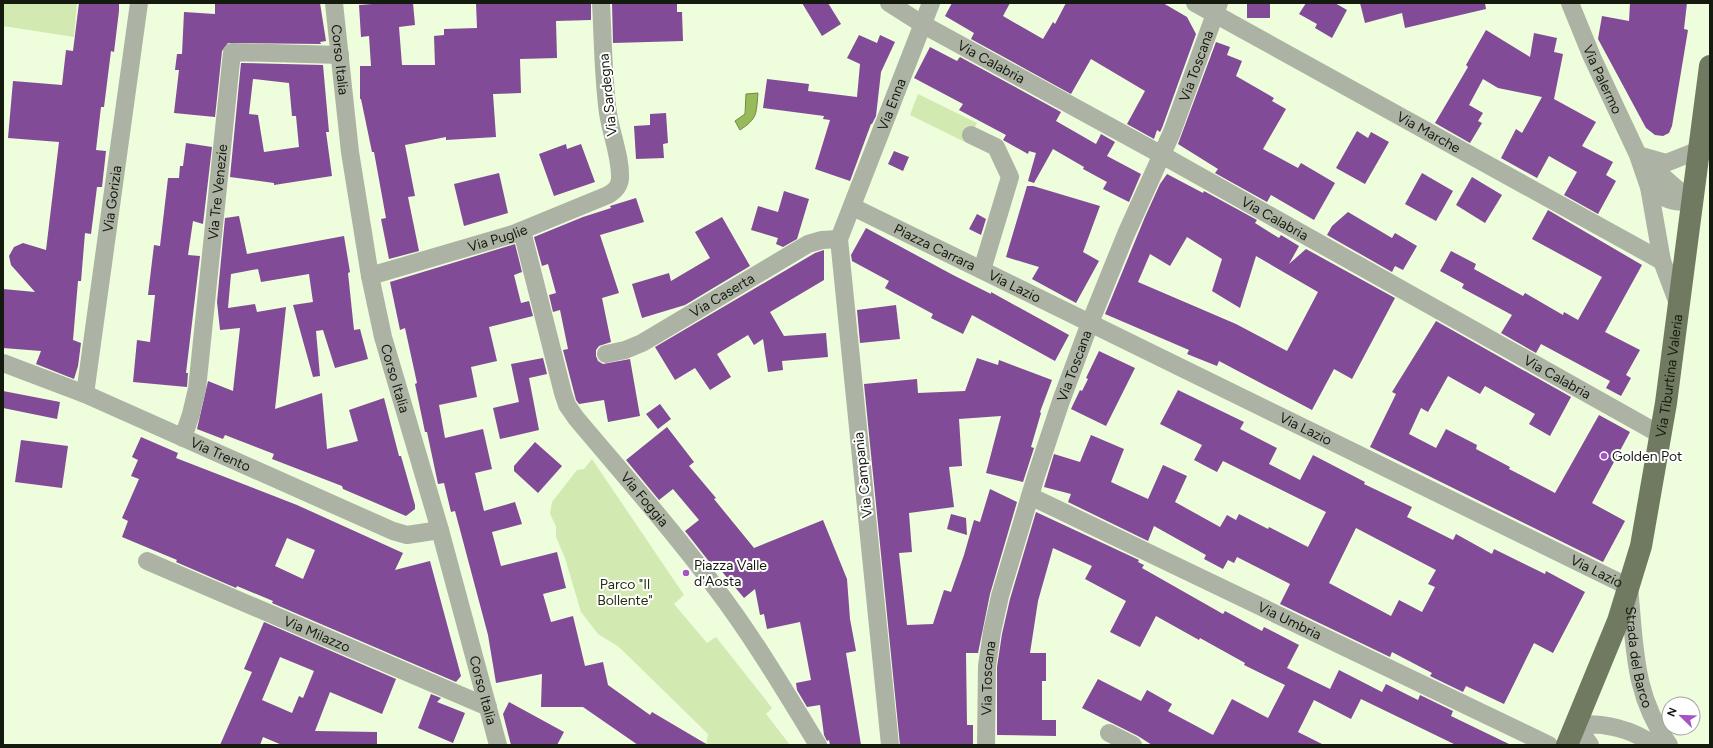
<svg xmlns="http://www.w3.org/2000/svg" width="1713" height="748" viewBox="0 0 1713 748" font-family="Figtree,sans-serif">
  <rect width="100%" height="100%" fill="#eefddb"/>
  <g fill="#d2eab1">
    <polygon points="3,3 77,3 74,37 3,26"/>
    <polygon points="918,94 977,123 967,143 910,115"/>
    <polygon points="592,459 684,595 674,604 707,643 716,637 772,708 766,714 790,745 706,745 708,734 619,647 598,634 581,612 565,558 556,537 556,526 550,514 552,502 577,470 584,469"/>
  </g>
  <path fill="#97bb5b" stroke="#708b44" d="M758 93C756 114 758 118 740 130L735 121 745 114 746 94Z"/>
  <g fill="#814b97" fill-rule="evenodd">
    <polygon points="79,3 119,3 119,11 114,52 111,51 104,107 101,107 96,150 106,151 102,187 97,187 91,234 85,233 81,281 78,281 73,340 81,343 78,366 74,379 36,364 41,351 3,348 3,289 35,292 11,265 9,256 14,247 23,243 46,250 59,142 8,138 13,81 62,85 66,50 73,51"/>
    <polygon points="215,3 320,3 326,41 320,42 321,44 228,43 222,51 215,117 174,113 179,70 175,70 177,54 182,54 184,12 215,14"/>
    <polygon points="386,3 413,3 415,25 399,27 402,65 435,65 434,36 444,35 444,29 477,28 476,3 591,3 591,20 556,21 557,58 520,59 521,93 493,94 496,137 446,140 446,137 405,145 415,196 408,197 419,251 389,259 381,219 386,218 374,152 372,152 361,99 360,99 360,66 371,66 369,36 361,37 359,5"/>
    <polygon points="612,3 677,3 677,12 682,12 683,41 613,43"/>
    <polygon points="802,3 828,3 841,24 822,36"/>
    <polygon points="952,3 1010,3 1003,16 1043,39 1053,22 1055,24 1066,3 1163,3 1187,17 1196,34 1162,128 1160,132 1157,130 1154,139 1127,124 1145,91 1091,59 1071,94 971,39 974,33 945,16"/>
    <rect x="1247" y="3" width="23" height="15"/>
    <polygon points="1306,3 1335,3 1347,10 1332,38 1315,28 1317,24 1299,14"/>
    <polygon points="1360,3 1485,3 1486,9 1405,28 1402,13 1365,23"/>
    <polygon points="1630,3 1687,3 1684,29 1688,30 1672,126 1669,133 1663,136 1655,135 1646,128 1598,39 1602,16 1629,21"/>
    <polygon points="1486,30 1530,57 1534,33 1557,38 1554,52 1563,54 1554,99 1596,122 1582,146 1613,162 1606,175 1616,181 1598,214 1564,195 1577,172 1549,156 1537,178 1501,158 1516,129 1522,133 1542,97 1498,88 1483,79 1469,105 1483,113 1478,121 1482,123 1470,143 1435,123 1468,67 1466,65"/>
    <polygon points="859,35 877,43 880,35 895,42 881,72 876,116 872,124 871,124 850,181 815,169 830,120 823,119 824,116 763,108 767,79 809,84 808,91 857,97 860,64 847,58"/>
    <polygon points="1216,42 1230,47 1227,55 1242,61 1236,76 1274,98 1272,101 1286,109 1263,149 1298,168 1301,163 1335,183 1314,220 1271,195 1267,202 1215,173 1218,169 1178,144"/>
    <polygon points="930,47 957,61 960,57 1061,112 1056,121 1096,144 1101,134 1115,142 1107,156 1141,174 1129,202 1103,189 1107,182 1083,169 1084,167 1053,149 1034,183 1028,181 1036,153 1029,151 1028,154 1003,140 1006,135 959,110 963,104 914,78"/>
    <path d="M241 63 323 65 329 132H326L332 176 274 185V183L230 177ZM253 79 289 83 292 116H296L299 147 264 152 258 115 249 114Z"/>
    <polygon points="666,113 668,143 663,144 664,158 636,159 634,126 650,125 650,114"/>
    <polygon points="1357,131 1368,138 1371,132 1389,142 1365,184 1336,168"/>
    <polygon points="186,143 212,147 203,224 193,221 188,255 200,256 186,373 188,373 187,387 133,382 137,340 150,342 155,295 148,295 154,245 160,246 168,178 179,178 180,166 183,166"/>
    <polygon points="566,144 567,149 581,144 595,182 554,196 539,154"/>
    <polygon points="894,151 909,157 903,171 888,164"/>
    <polygon points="499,173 508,213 464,226 454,184"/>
    <polygon points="1422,173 1453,191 1436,221 1405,204"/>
    <path d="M1167 174 1203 193 1204 191 1257 220 1255 223 1279 238 1281 235 1299 246 1289 264 1306 249 1395 298 1352 379 1334 369 1312 410 1219 361 1217 366 1187 354 1189 350 1105 314 1145 217 1160 184ZM1187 237 1222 259 1212 291 1240 308 1256 256 1318 292 1287 351 1236 324 1138 282 1150 254 1170 266Z"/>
    <polygon points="1472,177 1502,195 1485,223 1456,205"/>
    <polygon points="1027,186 1033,186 1100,206 1083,252 1099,261 1076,303 1032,279 1039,267 1006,257"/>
    <polygon points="784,191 809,199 797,239 783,247 776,244 778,238 751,230 758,206 778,212"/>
    <polygon points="636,198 644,222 600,235 619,293 602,298 611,342 599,346 596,350 596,356 598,361 603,364 630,359 640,416 608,422 604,400 579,404 576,400 563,350 568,349 560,310 553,312 549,295 556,293 548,264 542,266 534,237 583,217 611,208 610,206"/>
    <polygon points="1548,210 1642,265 1605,332 1640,350 1626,375 1631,378 1621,396 1606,388 1610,381 1541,344 1536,353 1501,333 1512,315 1462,288 1464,284 1440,271 1451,251 1476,264 1474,269 1523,296 1525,293 1563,315 1564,312 1578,320 1602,277 1532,239"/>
    <polygon points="1348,212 1392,238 1395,233 1417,246 1403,270 1395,266 1392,272 1327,235 1332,226"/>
    <polygon points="977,214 986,219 981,235 969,229"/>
    <polygon points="239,216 247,254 344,236 350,272 348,273 354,330 360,329 368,359 335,368 323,330 316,331 320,376 313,377 293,305 313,302 309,274 261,282 258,269 231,274 228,308 255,304 257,312 286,307 275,409 322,393 327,449 358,441 349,410 384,398 399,456 401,456 415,505 415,509 406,516 343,489 342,486 272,459 274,454 225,435 223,439 197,429 208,381 233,391 240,328 220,330 217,302 225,218"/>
    <polygon points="722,217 750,266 685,305 642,318 632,284 669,273 671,281 710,258 695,232"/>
    <polygon points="866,228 953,275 991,294 991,292 1069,335 1055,361 972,315 963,334 931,318 933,314 885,288 889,281 852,261 851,255"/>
    <polygon points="515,244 522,272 514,275 521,303 529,301 533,316 489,327 497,361 471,367 477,397 439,405 445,438 483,429 492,469 475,473 484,511 515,502 522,524 492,532 501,566 557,552 566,588 543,594 551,622 573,616 585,666 603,662 608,685 650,715 652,712 708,745 638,745 583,707 541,707 542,674 496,683 488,635 455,511 451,512 444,483 438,484 427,432 425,432 415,384 417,383 405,328 400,330 390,282"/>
    <polygon points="824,250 824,280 770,312 784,336 826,333 828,357 782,361 783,370 768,372 763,339 754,345 748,335 717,354 731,377 710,390 695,368 675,380 655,347 815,253"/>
    <polygon points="896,305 900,339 860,343 857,310"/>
    <polygon points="1436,321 1571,397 1550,436 1529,424 1535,414 1485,386 1480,394 1448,376 1428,412 1421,408 1409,434 1436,448 1446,429 1477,445 1476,449 1510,467 1509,469 1555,493 1599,415 1630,432 1592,503 1625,521 1603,562 1370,447 1396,394 1392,392"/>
    <polygon points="1099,351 1135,368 1106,426 1071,409 1080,390 1082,391 1088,379 1086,378"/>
    <polygon points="543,358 547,374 529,378 539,430 500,439 493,408 519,402 511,364"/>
    <polygon points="977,358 998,365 999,360 1052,380 1040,412 1041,413 1031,447 1034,448 1023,482 986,473 1001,416 959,419 962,466 949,467 954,507 909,513 912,552 899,553 907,625 933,624 944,590 951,592 964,555 974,520 980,522 990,489 1017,502 990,594 978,653 966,653 967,725 973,725 973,745 900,745 864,384 917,379 918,393 965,391"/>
    <path d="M1178 390 1244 422 1240 429 1277 448 1269 464 1300 480 1313 455 1365 482 1364 484 1412 507 1407 517 1453 540 1456 534 1492 554 1494 549 1545 574 1546 571 1585 592 1553 653 1534 643 1504 704 1466 686 1463 692 1430 676 1432 673 1392 652 1390 657 1280 604 1290 584 1237 557 1234 563 1228 560 1223 569 1204 559 1206 555 1154 526 1148 541 1068 502 1071 494 1044 487 1054 454 1080 462 1091 435 1124 449 1111 482 1148 499 1163 465 1187 476 1175 502 1220 527 1227 515 1236 520 1239 514 1268 529 1269 527 1308 547 1326 512 1223 461 1217 472 1194 460 1202 445 1160 424ZM1356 528 1436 570 1428 584 1435 587 1422 612 1399 600 1391 616 1329 583Z"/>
    <polygon points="3,391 60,402 57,419 3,408"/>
    <polygon points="660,404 671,419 658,429 646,414"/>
    <polygon points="667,427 694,462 689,466 716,498 714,499 754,548 823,520 847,579 850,619 856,651 846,653 861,745 830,745 829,740 827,741 824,735 820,705 807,707 797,690 796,683 811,680 800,622 767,629 764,614 760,615 755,589 744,598 714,562 711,564 685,531 699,520 673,489 659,500 626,460"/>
    <path d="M141 437 178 453 176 458 297 505 403 553 395 570 430 561 461 676 456 682 272 603 273 601 237 586 236 588 176 562 177 560 122 537 128 521 122 518 139 479 131 476 138 460 132 457ZM287 538 315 550 303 579 275 566Z"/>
    <polygon points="21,440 68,446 62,488 15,482"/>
    <polygon points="535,442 562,466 538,493 514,471 514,466"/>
    <polygon points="1036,512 1139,560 1138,562 1144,565 1142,568 1223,614 1225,611 1262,631 1264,627 1299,645 1287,668 1330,689 1339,670 1382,692 1386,684 1418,700 1420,695 1453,711 1451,716 1511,745 1456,745 1361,699 1351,719 1314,700 1298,732 1324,745 1152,745 1138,736 1082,708 1098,679 1141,701 1147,690 1172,704 1168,711 1213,735 1232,699 1268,718 1285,685 1244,665 1245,663 1200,638 1199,640 1156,616 1140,647 1110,632 1126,601 1085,579 1092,566 1053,548 1038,601 1030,653 1046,653 1046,681 1042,681 1042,720 1056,720 1056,736 997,735 997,667 1002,634 1010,599"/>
    <polygon points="951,514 966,518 967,535 947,529"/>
    <path d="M264 622 396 679 382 714 330 692 315 731 377 732V745H282L263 737 260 745H220L252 672 244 669ZM280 657 314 671 303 698 299 696 292 713 262 700Z"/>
    <polygon points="431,694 441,698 437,702 465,713 453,743 418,728"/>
    <polygon points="509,702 564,732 557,745 511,745 503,714"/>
  </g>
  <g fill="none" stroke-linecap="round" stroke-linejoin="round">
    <g stroke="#adb3a4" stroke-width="18">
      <path id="s1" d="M334 3 350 152 370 276 383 337 440 530 498 745"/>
      <path id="s2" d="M889 3 922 24 1162 155 1661 435"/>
      <path id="s3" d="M1195 3 1662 261"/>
      <path id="s4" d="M1570 3 1592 57 1638 155 1649 187 1662 261 1679 306"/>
      <polyline points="971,135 996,147 1010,177 982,270"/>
      <polyline points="1639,156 1692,202"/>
      <polyline points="1641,156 1666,163 1699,150"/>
      <path d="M1649 187C1662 199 1673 203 1692 202"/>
      <path id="s5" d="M853 207 1629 587C1635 647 1633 695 1669 745"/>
      <path id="s6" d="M522 231 563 393 567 405 576 418C623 474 672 529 715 587 753 637 785 691 818 745"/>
      <path id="s7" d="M370 276 513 234 608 195C615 191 619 187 620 179 621 157 611 134 608 113 603 77 603 39 601 3"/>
      <path id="s8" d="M606 354 625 350 642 343 808 244 822 240 839 239"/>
      <path id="s9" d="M3 363 85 394 393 531 407 535 440 530"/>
      <path id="s10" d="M85 394 139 3"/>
      <path id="s11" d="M183 438 191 414 197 389 232 52 340 55"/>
      <path id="s12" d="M1030 496 1549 745"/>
      <path id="s13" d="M147 561 488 707"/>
      <polyline points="1109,733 1133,745"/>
      <path id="s14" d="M890 745 839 239 931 3"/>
      <path id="s15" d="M986 745 987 666 992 632 1000 596 1036 476 1061 401 1090 323 1126 234 1172 132 1219 3"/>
      <path d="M1590 745 1576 725C1603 722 1632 729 1654 745"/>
    </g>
    <path stroke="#707a61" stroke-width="22" id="s16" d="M1567 745 1618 621 1641 546 1666 403 1710 66"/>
  </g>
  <g fill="#a554c4" stroke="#fff" stroke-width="1.5">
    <circle cx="1604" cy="456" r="4"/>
    <circle cx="686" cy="573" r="4"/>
  </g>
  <g text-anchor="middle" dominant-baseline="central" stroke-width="4" stroke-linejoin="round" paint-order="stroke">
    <g font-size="14" fill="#151a0e" stroke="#fff">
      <text stroke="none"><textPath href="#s1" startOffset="57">Corso Italia</textPath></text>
      <text stroke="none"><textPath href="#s2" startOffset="118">Via Calabria</textPath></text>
      <text stroke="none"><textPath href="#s15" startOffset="716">Via Toscana</textPath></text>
      <text stroke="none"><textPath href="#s4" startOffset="83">Via Palermo</textPath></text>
      <text transform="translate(608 95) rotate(-96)">Via Sardegna</text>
      <text stroke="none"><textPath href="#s14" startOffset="653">Via Enna</textPath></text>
      <text stroke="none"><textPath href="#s3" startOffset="267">Via Marche</textPath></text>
      <text stroke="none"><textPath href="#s11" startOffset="249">Via Tre Venezie</textPath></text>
      <text stroke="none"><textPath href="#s10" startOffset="197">Via Gorizia</textPath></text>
      <text stroke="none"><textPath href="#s2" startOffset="442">Via Calabria</textPath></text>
      <text stroke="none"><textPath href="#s7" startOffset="133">Via Puglie</textPath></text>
      <text stroke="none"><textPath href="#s5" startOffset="91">Piazza Carrara</textPath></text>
      <text stroke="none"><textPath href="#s5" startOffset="180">Via Lazio</textPath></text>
      <text stroke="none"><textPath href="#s8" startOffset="131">Via Caserta</textPath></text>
      <text stroke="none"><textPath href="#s15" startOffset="392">Via Toscana</textPath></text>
      <text stroke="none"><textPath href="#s16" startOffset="385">Via Tiburtina Valeria</textPath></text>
      <text stroke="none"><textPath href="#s2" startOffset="766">Via Calabria</textPath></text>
      <text stroke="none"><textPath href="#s1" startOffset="381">Corso Italia</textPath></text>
      <text stroke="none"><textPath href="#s5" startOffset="504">Via Lazio</textPath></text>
      <text stroke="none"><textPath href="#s9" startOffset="236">Via Trento</textPath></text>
      <text transform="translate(863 475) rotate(-96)">Via Campania</text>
      <text stroke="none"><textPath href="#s6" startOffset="302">Via Foggia</textPath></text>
      <text stroke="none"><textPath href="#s5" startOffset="828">Via Lazio</textPath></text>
      <text stroke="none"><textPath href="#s12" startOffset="288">Via Umbria</textPath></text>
      <text stroke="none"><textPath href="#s13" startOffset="185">Via Milazzo</textPath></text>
      <text stroke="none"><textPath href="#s5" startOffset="935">Strada del Barco</textPath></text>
      <text stroke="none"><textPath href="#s15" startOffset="67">Via Toscana</textPath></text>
      <text stroke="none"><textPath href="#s1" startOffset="705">Corso Italia</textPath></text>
    </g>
    <g font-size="14" fill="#151a0e" stroke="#fff" text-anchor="start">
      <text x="1612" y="456">Golden Pot</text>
      <text x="694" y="565">Piazza Valle<tspan x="694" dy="16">d'Aosta</tspan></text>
    </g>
    <g font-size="14" fill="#233108" stroke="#fff">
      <text x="625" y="584">Parco "Il<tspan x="625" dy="16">Bollente"</tspan></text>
    </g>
  </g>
  <rect width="1713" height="748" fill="none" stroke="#151a0e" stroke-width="8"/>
  <g transform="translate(1681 716) rotate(293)"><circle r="19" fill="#ffffff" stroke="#a1a39f"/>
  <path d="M0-3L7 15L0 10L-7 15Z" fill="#a554c4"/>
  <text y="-6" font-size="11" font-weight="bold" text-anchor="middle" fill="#151a0e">N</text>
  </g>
</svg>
